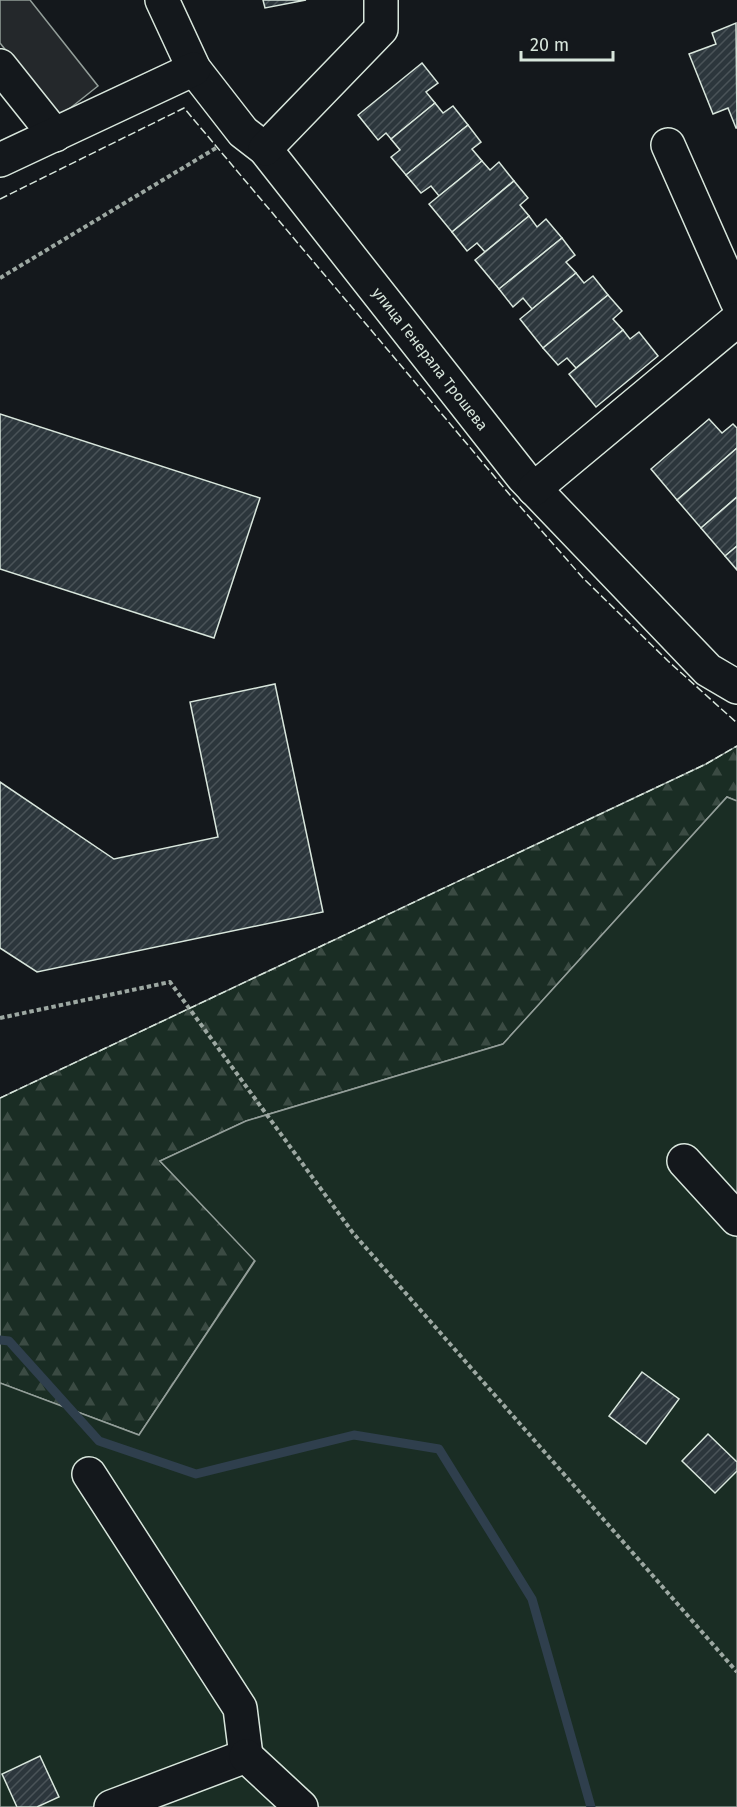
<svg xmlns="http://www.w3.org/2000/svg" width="737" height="1807" viewBox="0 0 737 1807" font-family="'Fira Sans',sans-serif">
  <defs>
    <pattern id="forest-firs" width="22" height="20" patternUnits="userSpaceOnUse" patternTransform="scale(1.5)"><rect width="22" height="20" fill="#1a2d24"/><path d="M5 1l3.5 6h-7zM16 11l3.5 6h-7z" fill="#3b4b43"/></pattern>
    <pattern id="building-hatch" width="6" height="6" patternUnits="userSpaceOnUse" patternTransform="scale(1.5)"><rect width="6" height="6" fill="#2c363c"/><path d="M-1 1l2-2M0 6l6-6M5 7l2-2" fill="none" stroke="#4a5358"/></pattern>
  </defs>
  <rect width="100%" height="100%" fill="#14181c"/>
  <polygon fill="url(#forest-firs)" stroke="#939e99" stroke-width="1.5" points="737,746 737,801 727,797 503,1044 246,1121 160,1161 255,1260 139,1435 0,1383 0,1098 706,764"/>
  <polygon fill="#1a2d24" stroke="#939e99" stroke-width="1.5" points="727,797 737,801 737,1807 0,1807 0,1383 139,1435 255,1261 160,1161 246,1121 503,1044"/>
  <polygon fill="#24282b" stroke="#939e99" stroke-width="1.5" points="0,0 30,0 98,86 59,117 0,43"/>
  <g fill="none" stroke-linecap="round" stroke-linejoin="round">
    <polyline stroke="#2f3f4d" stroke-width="9" points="0,1340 9,1341 99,1441 196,1474 354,1435 439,1449 532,1599 591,1807"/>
  </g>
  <g fill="url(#building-hatch)" stroke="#d8e6dc" stroke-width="1.5">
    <polygon points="263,0 306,0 265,8"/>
    <polygon points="736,23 737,128 736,128 728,108 713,114 689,54 716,44 712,33"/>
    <polygon points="422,63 438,83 426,92 435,103 391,139 386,133 378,140 358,115"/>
    <polygon points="435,103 443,113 453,106 468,125 406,175 391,157 400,150 391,139"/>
    <polygon points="468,125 481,142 472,149 482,161 439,196 431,186 421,193 406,175"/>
    <polygon points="482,161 490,170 499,162 514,181 452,232 429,204"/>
    <polygon points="514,181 528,198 520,205 529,216 485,252 477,243 467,251 452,232"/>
    <polygon points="529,216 537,227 546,219 562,238 499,289 475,260"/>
    <polygon points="562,238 575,255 566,262 576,273 532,309 523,298 513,307 499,289"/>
    <polygon points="576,273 584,283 593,276 608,295 543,348 520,319"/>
    <polygon points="608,295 622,311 613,319 623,330 576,368 567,358 558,365 543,348"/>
    <polygon points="623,330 630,339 639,332 658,356 596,407 569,374"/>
    <polygon points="0,414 260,498 214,638 0,569"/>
    <polygon points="709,419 722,433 733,424 737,428 737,448 677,500 651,469"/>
    <polygon points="737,448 737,497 701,528 677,500"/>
    <polygon points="737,497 737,546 725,556 701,528"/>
    <polygon points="737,546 737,570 725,556"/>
    <polygon points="275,684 323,912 37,972 0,948 0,782 114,859 218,837 190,702"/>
    <polygon points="642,1372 679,1399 646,1444 609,1416"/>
    <polygon points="708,1434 737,1462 737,1471 715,1493 682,1461"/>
    <polygon points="40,1756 59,1797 37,1807 17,1807 2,1774"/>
  </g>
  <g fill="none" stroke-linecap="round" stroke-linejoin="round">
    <defs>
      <g id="minor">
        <polyline points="162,0 194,69 243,132 265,149 523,477 708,670 737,687"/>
        <polyline points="0,66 55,135"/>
        <polyline points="668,145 737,301"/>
        <polyline points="265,149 381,29 381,0"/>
        <polyline points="0,160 194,69"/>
        <polyline points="534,489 737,320"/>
        <polyline points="684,1161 737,1219"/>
        <polyline points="89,1474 240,1708 246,1756 111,1807"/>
        <polyline points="246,1756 301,1807"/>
      </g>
    </defs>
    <use href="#minor" stroke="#d8e6dc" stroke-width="36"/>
    <g stroke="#9da8a2" stroke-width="4" stroke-dasharray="4.5 3" stroke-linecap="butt">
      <polyline points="0,278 216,148"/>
      <polyline points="0,1018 170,982 353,1233 737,1672"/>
    </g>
    <use href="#minor" stroke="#14181c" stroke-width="33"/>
    <g stroke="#d8e6dc" stroke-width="1.5" stroke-dasharray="8 3" stroke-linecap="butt">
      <polyline points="0,199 184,108 510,495 583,578 668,661 737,723"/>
      <polyline points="0,1098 706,764 737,746"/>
    </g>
  </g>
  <g text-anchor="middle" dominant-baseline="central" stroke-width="4.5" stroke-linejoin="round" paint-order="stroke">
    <g font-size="15" fill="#d8e6dc" stroke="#14181c">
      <text transform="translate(430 359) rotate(52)">улица Генерала Трошева</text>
    </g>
  </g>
  <path d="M521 51v9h92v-9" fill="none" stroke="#d8e6dc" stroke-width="3"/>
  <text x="530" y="51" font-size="18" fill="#d8e6dc" stroke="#14181c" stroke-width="4.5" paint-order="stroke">20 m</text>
</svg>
